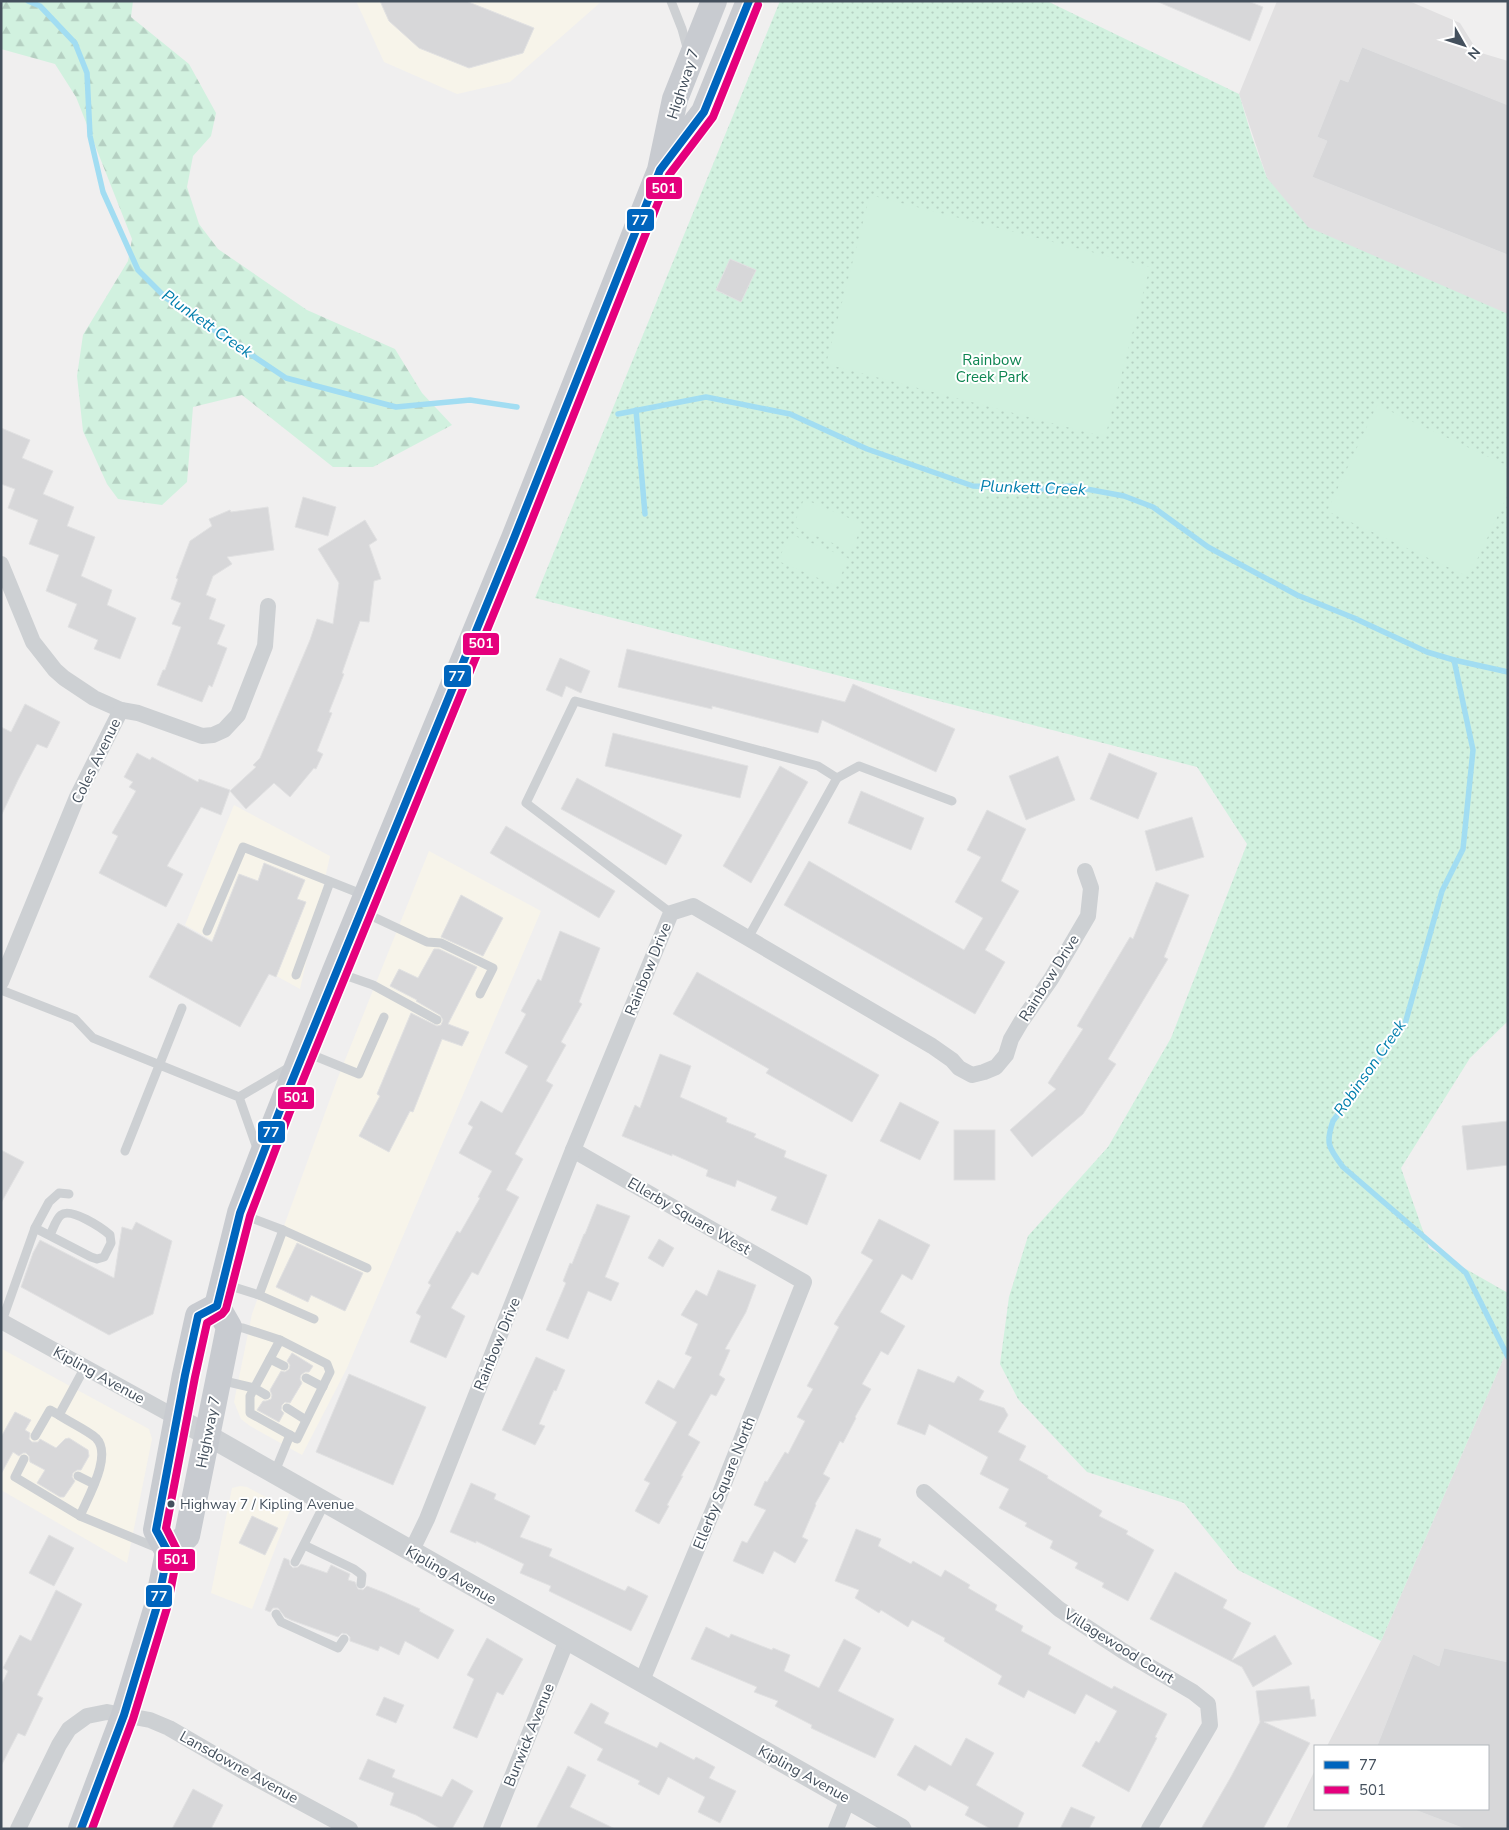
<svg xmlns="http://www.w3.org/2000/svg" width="1509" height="1830" viewBox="0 0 1509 1830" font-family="'Nunito Sans',sans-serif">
  <defs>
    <pattern id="forest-firs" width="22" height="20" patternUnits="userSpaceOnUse" patternTransform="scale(1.25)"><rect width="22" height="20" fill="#d1f1df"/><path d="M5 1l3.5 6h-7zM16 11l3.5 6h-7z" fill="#b5d0c2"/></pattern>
    <pattern id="park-dots" width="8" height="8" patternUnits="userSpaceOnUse" patternTransform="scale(1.25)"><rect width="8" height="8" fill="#d1f1df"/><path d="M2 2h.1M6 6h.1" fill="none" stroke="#b5d0c2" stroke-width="1.8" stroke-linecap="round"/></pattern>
  </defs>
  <rect width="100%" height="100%" fill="#f0efef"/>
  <g fill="#f7f4ea">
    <polygon points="356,1 602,1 510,82 457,94 384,62"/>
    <polygon points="234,805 330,856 300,989 185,925"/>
    <polygon points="429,851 541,911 347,1368 302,1455 250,1426 241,1419 234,1402 252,1314 337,1080"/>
    <polygon points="2,1349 149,1429 152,1439 127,1563 1,1490"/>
    <polygon points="240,1486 247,1487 290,1510 252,1609 211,1593 232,1488"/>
  </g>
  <g fill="#e1e0e1">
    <polygon points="1277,1 1409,1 1460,23 1478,52 1508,61 1508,595 1267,178 1239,94"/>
    <polygon points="1508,1348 1508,1829 1286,1829 1315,1770 1315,1809 1488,1809 1488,1746 1327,1746 1381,1641"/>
  </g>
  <polygon fill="url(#forest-firs)" points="1,1 133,1 131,17 189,64 216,113 211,136 193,156 187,187 199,224 218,249 307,310 395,349 422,393 452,425 373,467 333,467 242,395 193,407 187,482 162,505 118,499 107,484 83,431 77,376 83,335 128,261 132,239 76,97 55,64 1,49"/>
  <polygon fill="url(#park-dots)" points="780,1 1047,1 1239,94 1252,137 1267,178 1308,227 1508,314 1508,1021 1470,1058 1401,1168 1429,1248 1508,1293 1508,1348 1381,1641 1238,1570 1184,1503 1087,1472 1018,1399 1000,1364 1009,1297 1028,1236 1108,1147 1171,1038 1247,844 1197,767 535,598"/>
  <g fill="#d1f1df">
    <polygon points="870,195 1150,267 1105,437 826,364"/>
    <polygon points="1377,405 1508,466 1508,494 1469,577 1327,511"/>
    <polygon points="804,499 863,524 851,551 793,526"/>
    <polygon points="790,534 848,558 837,586 778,561"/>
  </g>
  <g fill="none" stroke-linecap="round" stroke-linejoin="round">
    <g stroke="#a2ddf2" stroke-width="5.5">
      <polyline points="28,1 40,6 75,43 87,73 90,136 103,192 138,270 166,298 286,378 396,407 470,400 517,407"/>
      <polyline points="636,410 645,514"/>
      <polyline points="618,414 706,397 790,414 867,449 973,486 1045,489 1070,486 1124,496 1153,507 1208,547 1297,595 1354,618 1427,652 1454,660 1508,672"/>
      <path d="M1454 660 1473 750 1463 849 1442 891 1405 1024 1333 1121C1325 1144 1329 1148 1343 1167L1466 1273 1508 1357"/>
    </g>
  </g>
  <g fill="#d7d7d9" stroke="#e1e1e2">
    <polygon points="380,1 466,1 534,28 523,53 469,68 419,48 389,21"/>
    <polygon points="1156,1 1248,1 1263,7 1250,41"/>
    <polygon points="1362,47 1508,105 1508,255 1312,177 1327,141 1317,137 1340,79 1348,82"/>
    <polygon points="730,259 756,270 741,302 716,290"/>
    <polygon points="1,428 30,440 22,458 53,471 43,494 74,507 67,526 95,537 81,576 112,590 107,605 136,618 120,659 94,649 98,640 68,627 77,604 46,591 59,555 29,544 38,520 8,508 15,489 1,484"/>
    <polygon points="303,497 336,507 328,536 295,527"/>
    <polygon points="268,507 274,550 227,557 232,564 213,576 206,595 216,599 209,619 225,625 217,644 227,648 212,687 209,685 202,702 157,685 163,670 165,670 181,627 172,624 181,603 171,599 178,579 176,578 190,541 212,526 209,519 230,510 231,512"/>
    <polygon points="365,520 377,540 369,545 381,579 374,581 369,622 360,621 342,673 344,674 329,712 332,713 317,751 323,754 316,769 314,768 290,797 274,783 246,809 230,791 256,767 253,765 260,758 310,640 317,619 333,624 339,583 318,549"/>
    <polygon points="627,649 845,702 853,684 955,729 936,772 822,720 818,733 712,706 712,709 618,687"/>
    <polygon points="560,658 590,671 581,693 566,686 562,697 546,690"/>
    <polygon points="25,704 60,722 47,748 37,744 18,780 1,816 1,727 11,732"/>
    <polygon points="613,733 748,766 740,798 605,766"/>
    <polygon points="137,753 150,760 152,757 198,782 199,779 230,790 221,815 201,807 167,866 183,874 166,907 99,873 118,836 112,833 136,791 129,787 133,782 124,777"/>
    <polygon points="1109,753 1157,773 1138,819 1090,799"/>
    <polygon points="1058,756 1075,800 1026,820 1009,776"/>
    <polygon points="780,766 808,782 751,883 723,866"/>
    <polygon points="577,778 682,835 666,865 561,809"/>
    <polygon points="861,791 924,818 911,850 848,823"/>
    <polygon points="987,810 1026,829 1001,881 1019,891 985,950 1005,962 975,1014 784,905 809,861 964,950 983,918 955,902 981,857 967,850"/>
    <polygon points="1192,817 1204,857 1156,871 1145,831"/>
    <polygon points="506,826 615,891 599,918 490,853"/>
    <polygon points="264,863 305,880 297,899 306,902 276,977 269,974 240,1027 149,977 178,923 212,942 239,874 258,881"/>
    <polygon points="1156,882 1189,895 1164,957 1168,959 1108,1059 1116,1064 1083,1114 1032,1157 1010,1130 1056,1089 1048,1083 1083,1029 1077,1026 1130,937 1133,939"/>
    <polygon points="461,895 503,918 483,956 441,937"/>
    <polygon points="560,931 600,948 579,1002 582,1004 561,1042 566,1045 546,1081 553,1085 515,1154 523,1159 506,1190 519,1197 478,1275 472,1272 451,1308 465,1316 446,1358 410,1342 421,1316 416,1313 431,1285 428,1283 457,1231 460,1233 480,1198 478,1197 492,1171 459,1153 473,1127 468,1124 481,1101 502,1113 528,1066 505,1053 526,1014 521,1011 538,979 541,981"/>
    <polygon points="434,949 439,949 477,967 448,1024 469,1032 462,1046 442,1039 413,1112 410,1111 389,1152 359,1136 380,1096 377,1094 411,1013 437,1026 441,1025 443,1020 440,1015 416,1001 417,1000 390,986 399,969 418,978"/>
    <polygon points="697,972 879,1075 852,1122 766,1073 769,1069 673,1014"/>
    <polygon points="660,1054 691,1066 680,1097 727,1118 726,1122 756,1134 754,1137 786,1151 784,1157 827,1175 807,1225 771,1210 777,1197 737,1180 735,1187 706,1176 708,1170 672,1154 672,1156 622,1136 635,1105 640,1108"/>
    <polygon points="900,1102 939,1122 920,1160 880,1141"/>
    <polygon points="1508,1121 1508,1165 1467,1170 1462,1126"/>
    <rect x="954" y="1130" width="41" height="50"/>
    <polygon points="1,1150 24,1162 1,1203"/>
    <polygon points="597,1204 630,1216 605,1277 619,1283 611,1301 588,1291 568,1339 546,1330 566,1283 563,1281 570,1263 572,1264 584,1234 585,1234"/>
    <polygon points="879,1219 930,1245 912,1280 902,1274 880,1312 905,1326 888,1355 881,1351 862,1384 871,1389 855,1417 856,1418 843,1443 840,1441 823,1474 830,1478 815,1504 816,1505 802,1537 808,1540 795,1563 774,1551 763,1574 733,1561 742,1541 747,1543 766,1510 754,1505 765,1481 767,1482 785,1452 788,1454 805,1421 797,1417 813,1389 807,1386 839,1327 834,1324 873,1260 861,1253"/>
    <polygon points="136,1222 172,1241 153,1314 109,1335 21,1287 33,1253 40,1240 114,1278 122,1227 132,1230"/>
    <polygon points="659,1239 674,1248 663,1267 648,1258"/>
    <polygon points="297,1243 363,1273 345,1311 311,1295 308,1302 276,1287"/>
    <polygon points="718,1270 756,1285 746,1312 725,1349 730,1350 719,1375 725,1379 716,1396 711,1394 688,1435 700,1442 681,1476 683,1476 667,1505 669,1506 659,1524 635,1511 650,1483 644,1480 677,1422 645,1403 658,1380 674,1389 692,1357 685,1354 698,1324 681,1315 696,1290 707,1296"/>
    <polygon points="292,1353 313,1366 309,1372 305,1372 301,1375 300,1379 302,1383 290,1403 285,1402 282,1405 281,1410 284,1413 279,1422 257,1410 263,1401 266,1401 271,1399 272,1395 270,1390 281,1371 285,1372 289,1369 290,1365 287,1361"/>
    <polygon points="536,1357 565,1370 556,1391 554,1390 539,1424 545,1426 535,1445 502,1430"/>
    <polygon points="918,1369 954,1383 958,1376 984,1391 979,1400 1004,1408 1008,1415 998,1432 1026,1446 1019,1460 1048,1476 1047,1478 1102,1511 1099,1516 1128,1531 1126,1534 1154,1550 1128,1601 1102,1587 1104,1583 1075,1568 1078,1563 1050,1548 1053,1541 1025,1526 1027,1523 999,1508 1009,1489 980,1474 988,1457 929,1424 925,1435 897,1424"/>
    <polygon points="349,1374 426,1407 393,1485 316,1452"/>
    <polygon points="15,1412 31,1420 25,1430 30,1433 29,1439 32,1442 38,1442 40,1439 56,1448 65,1439 69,1438 88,1450 89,1456 81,1470 77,1470 73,1473 72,1477 75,1481 64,1497 60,1497 37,1483 45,1470 30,1462 29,1456 26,1453 23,1453 19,1456 13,1452 1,1474 1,1437"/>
    <polygon points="471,1483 496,1494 494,1499 530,1516 520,1537 552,1549 549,1556 625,1591 628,1586 648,1596 631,1631 549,1591 551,1586 520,1573 524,1564 476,1541 476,1543 450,1532"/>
    <polygon points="252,1516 278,1528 265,1555 239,1543"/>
    <polygon points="856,1529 881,1539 878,1546 911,1564 913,1561 941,1577 945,1570 970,1585 968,1588 997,1605 995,1610 1023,1626 1021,1631 1051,1647 1048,1654 1112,1689 1114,1686 1167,1714 1155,1737 1157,1738 1129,1792 1082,1766 1096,1741 1099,1743 1117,1711 1086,1694 1075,1714 1028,1690 1024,1698 998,1684 1002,1676 944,1641 945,1638 912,1620 908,1627 881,1610 879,1613 855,1598 859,1590 835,1581"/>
    <polygon points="49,1535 74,1548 54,1586 29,1573"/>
    <polygon points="284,1558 289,1560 290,1565 293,1568 298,1567 301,1564 327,1573 331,1565 350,1574 348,1580 355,1582 358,1589 363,1590 367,1586 385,1593 420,1609 419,1611 454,1630 438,1659 405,1641 399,1655 380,1646 378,1651 350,1641 350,1637 347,1634 342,1633 338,1637 291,1620 285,1617 278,1608 273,1608 270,1612 265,1610"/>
    <polygon points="1175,1572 1227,1600 1223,1608 1251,1623 1232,1660 1275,1635 1292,1664 1253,1687 1242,1667 1150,1619"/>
    <polygon points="56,1590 82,1604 37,1695 43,1698 25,1736 18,1733 1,1766 1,1686 8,1671 3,1668 20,1635 31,1641"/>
    <polygon points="706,1627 729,1638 731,1634 772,1650 773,1648 790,1655 784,1671 819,1688 844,1639 861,1648 838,1691 894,1719 875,1758 811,1728 812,1725 775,1706 778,1701 754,1692 757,1687 691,1659"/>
    <polygon points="487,1638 523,1659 503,1695 497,1692 477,1738 453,1728 474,1679 467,1675"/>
    <polygon points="1444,1648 1508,1662 1508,1829 1465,1829 1415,1810 1416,1809 1488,1809 1488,1746 1377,1746 1413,1654 1439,1666"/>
    <polygon points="1309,1686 1311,1700 1314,1699 1316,1716 1264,1722 1310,1743 1263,1829 1201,1829 1232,1775 1260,1722 1256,1691"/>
    <polygon points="384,1697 404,1705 396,1723 376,1715"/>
    <polygon points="591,1703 609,1713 604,1723 657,1748 660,1742 694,1760 696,1757 715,1767 709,1778 736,1791 720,1823 698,1812 705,1797 668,1777 659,1795 638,1784 640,1781 597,1760 603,1749 574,1733"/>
    <polygon points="966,1738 994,1753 976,1785 1024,1813 1017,1829 991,1829 965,1815 969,1807 929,1785 925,1791 897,1775 915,1745 951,1766"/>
    <polygon points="368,1759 395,1770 392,1777 442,1797 452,1779 473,1791 452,1829 441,1829 416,1815 390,1805 394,1793 359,1779"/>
    <polygon points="568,1766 586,1775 570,1807 615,1829 536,1829"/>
    <polygon points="193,1789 223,1805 211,1829 172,1829"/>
    <polygon points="1071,1807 1095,1817 1089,1829 1060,1829"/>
  </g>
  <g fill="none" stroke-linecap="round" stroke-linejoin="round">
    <g stroke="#cdd0d3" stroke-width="9">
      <polyline points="671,1 682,29 688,51"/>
      <polyline points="837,778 859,766 952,801"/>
      <polyline points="363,912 427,942 441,943 493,968 480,994"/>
      <polyline points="671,913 526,803 575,701 818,766 837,778 748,938"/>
      <polyline points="207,931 243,847 364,895"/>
      <polyline points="336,972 373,985 437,1020"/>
      <polyline points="296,975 330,882"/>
      <polyline points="1,990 75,1019 93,1038 239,1097 258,1151"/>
      <polyline points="305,1052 359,1074 384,1017"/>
      <polyline points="239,1097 290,1067"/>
      <polyline points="125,1151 182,1008"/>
      <polyline points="241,1214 283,1230"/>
      <polyline points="35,1228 49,1202 59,1193 69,1194"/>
      <polyline points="224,1284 259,1295"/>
      <polyline points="314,1319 259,1295 283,1230 367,1268"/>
      <path d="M2 1321 35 1228 91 1257 97 1259 104 1257 111 1243 110 1235C102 1228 71 1207 61 1215 56 1219 53 1229 50 1235"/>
      <polyline points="229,1327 243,1328 280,1340"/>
      <polygon points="280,1340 327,1364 330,1372 297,1439 250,1413 250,1396"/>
      <polyline points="270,1359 284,1366"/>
      <path d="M85 1367 59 1415C69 1422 87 1430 96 1438 113 1455 88 1497 80 1516L160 1549"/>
      <polyline points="306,1378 323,1387"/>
      <polyline points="220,1380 254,1388 266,1395"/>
      <polyline points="287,1408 306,1420"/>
      <polyline points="35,1436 50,1410 59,1415"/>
      <polyline points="24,1459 15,1477 80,1516"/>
      <polyline points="274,1474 290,1435"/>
      <polyline points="78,1476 94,1484"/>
      <polyline points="304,1545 354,1569 362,1575 361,1584"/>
      <polyline points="295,1562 325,1503"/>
      <polyline points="276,1614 281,1622 338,1648 344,1639"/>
    </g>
    <g stroke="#cdd0d3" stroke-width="16">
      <polyline points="1,564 33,642 55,670 64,678 94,698 121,710 138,713 202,736 213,735 224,730 238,715 265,646 268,606"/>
      <polyline points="1,982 77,797 121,710"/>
      <polyline points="573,1150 804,1282 719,1496 641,1683"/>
      <polyline points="1,1321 177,1418"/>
      <polyline points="924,1492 1059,1609 1123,1651 1193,1692 1208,1704 1210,1725 1149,1829"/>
      <polyline points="411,1552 427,1519 573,1150 671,913 693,906 932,1046 952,1060 959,1068 972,1075 984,1072 996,1067 1006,1055 1011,1039 1021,1022 1051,979 1088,916 1091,888 1085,871"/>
      <polyline points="18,1829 59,1745 69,1729 87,1716 107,1712 150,1720 169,1728 248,1774 350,1829"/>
      <polyline points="491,1829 567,1640"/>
      <polyline points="836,1829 848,1799"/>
    </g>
    <polyline stroke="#cdd0d3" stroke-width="21" points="177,1418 901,1829"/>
    <g stroke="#c8cbd0" stroke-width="26">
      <polyline points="665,163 704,112 749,1"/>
      <polyline points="168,1552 156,1530 185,1375 198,1316 217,1306"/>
      <polyline points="81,1829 124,1715 157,1606 168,1552 187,1536 229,1327 217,1306 240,1213 261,1158 335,971 514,538 660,170 675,99 714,1"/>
    </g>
    <defs>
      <polyline id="bus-1" points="81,1829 124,1715 157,1606 168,1552 156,1530 185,1375 198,1316 217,1306 240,1213 280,1110 514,538 660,170 704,112 749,1"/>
      <polyline id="bus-2" points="92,1829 133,1719 167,1608 178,1552 166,1528 195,1377 207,1323 222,1314 226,1309 250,1216 289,1114 523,542 669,175 713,117 758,5"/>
    </defs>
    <use href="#bus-1" stroke="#fff" stroke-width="11"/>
    <use href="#bus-2" stroke="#fff" stroke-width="11"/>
    <use href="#bus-1" stroke="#0065bd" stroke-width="8"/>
    <use href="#bus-2" stroke="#e5007d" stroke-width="8"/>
  </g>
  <circle fill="#44505d" stroke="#fff" stroke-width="2" cx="171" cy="1504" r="4.5"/>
  <g text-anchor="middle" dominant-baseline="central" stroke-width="4" stroke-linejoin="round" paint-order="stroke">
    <g font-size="14" fill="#44505d" stroke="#fff" text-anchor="start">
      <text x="180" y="1504">Highway 7 / Kipling Avenue</text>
    </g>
    <g font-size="15" fill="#44505d" stroke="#fff">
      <text transform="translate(683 84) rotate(-72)">Highway 7</text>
      <text transform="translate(96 761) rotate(-64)">Coles Avenue</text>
      <text transform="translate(648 969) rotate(-68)">Rainbow Drive</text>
      <text transform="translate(1049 978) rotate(-58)">Rainbow Drive</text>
      <text transform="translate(689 1216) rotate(30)">Ellerby Square West</text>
      <text transform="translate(497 1344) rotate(-68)">Rainbow Drive</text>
      <text transform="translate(99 1375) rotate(29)">Kipling Avenue</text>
      <text transform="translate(208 1432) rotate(-79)">Highway 7</text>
      <text transform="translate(724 1483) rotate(-68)">Ellerby Square North</text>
      <text transform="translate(451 1575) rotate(30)">Kipling Avenue</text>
      <text transform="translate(1119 1646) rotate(32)">Villagewood Court</text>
      <text transform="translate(529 1735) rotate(-68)">Burwick Avenue</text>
      <text transform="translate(239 1767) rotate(29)">Lansdowne Avenue</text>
      <text transform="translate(804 1774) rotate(29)">Kipling Avenue</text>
    </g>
    <g font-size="15" fill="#0e8551" stroke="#fff">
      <text x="992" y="360">Rainbow<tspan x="992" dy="17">Creek Park</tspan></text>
    </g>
    <g font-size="16" font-style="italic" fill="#017ead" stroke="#fff">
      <text transform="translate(207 324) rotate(35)">Plunkett Creek</text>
      <text transform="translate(1033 488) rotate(2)">Plunkett Creek</text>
      <text transform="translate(1370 1068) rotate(-55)">Robinson Creek</text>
    </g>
  </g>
  <g stroke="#fff" stroke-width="2">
    <rect x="645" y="176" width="38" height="24" rx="5" fill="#e5007d"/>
    <rect x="626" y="208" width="29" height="24" rx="5" fill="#0065bd"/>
    <rect x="462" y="632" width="38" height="24" rx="5" fill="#e5007d"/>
    <rect x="443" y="664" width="29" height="24" rx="5" fill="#0065bd"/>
    <rect x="277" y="1086" width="38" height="24" rx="5" fill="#e5007d"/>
    <rect x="257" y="1120" width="29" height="24" rx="5" fill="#0065bd"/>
    <rect x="157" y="1548" width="39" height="24" rx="5" fill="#e5007d"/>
    <rect x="145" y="1584" width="28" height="24" rx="5" fill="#0065bd"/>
  </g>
  <g font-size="14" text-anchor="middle" font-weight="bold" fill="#fff">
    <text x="664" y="193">501</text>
    <text x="640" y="225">77</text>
    <text x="481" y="648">501</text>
    <text x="457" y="681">77</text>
    <text x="296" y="1102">501</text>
    <text x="271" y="1137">77</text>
    <text x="176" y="1564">501</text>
    <text x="159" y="1601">77</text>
  </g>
  <rect width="1509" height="1830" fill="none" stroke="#44505d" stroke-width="5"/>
  <rect x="1314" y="1745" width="175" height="65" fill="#ffffff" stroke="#b4b9be"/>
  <rect x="1324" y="1761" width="25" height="8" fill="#0065bd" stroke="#b4b9be"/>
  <text x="1359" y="1770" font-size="15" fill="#44505d">77</text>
  <rect x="1324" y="1786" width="25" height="8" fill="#e5007d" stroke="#b4b9be"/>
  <text x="1359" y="1795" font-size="15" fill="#44505d">501</text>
  <g transform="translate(1464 45) rotate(129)" stroke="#ffffff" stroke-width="4" paint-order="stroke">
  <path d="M0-4L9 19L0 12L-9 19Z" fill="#44505d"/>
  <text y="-8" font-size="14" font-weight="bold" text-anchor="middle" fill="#44505d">N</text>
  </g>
</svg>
